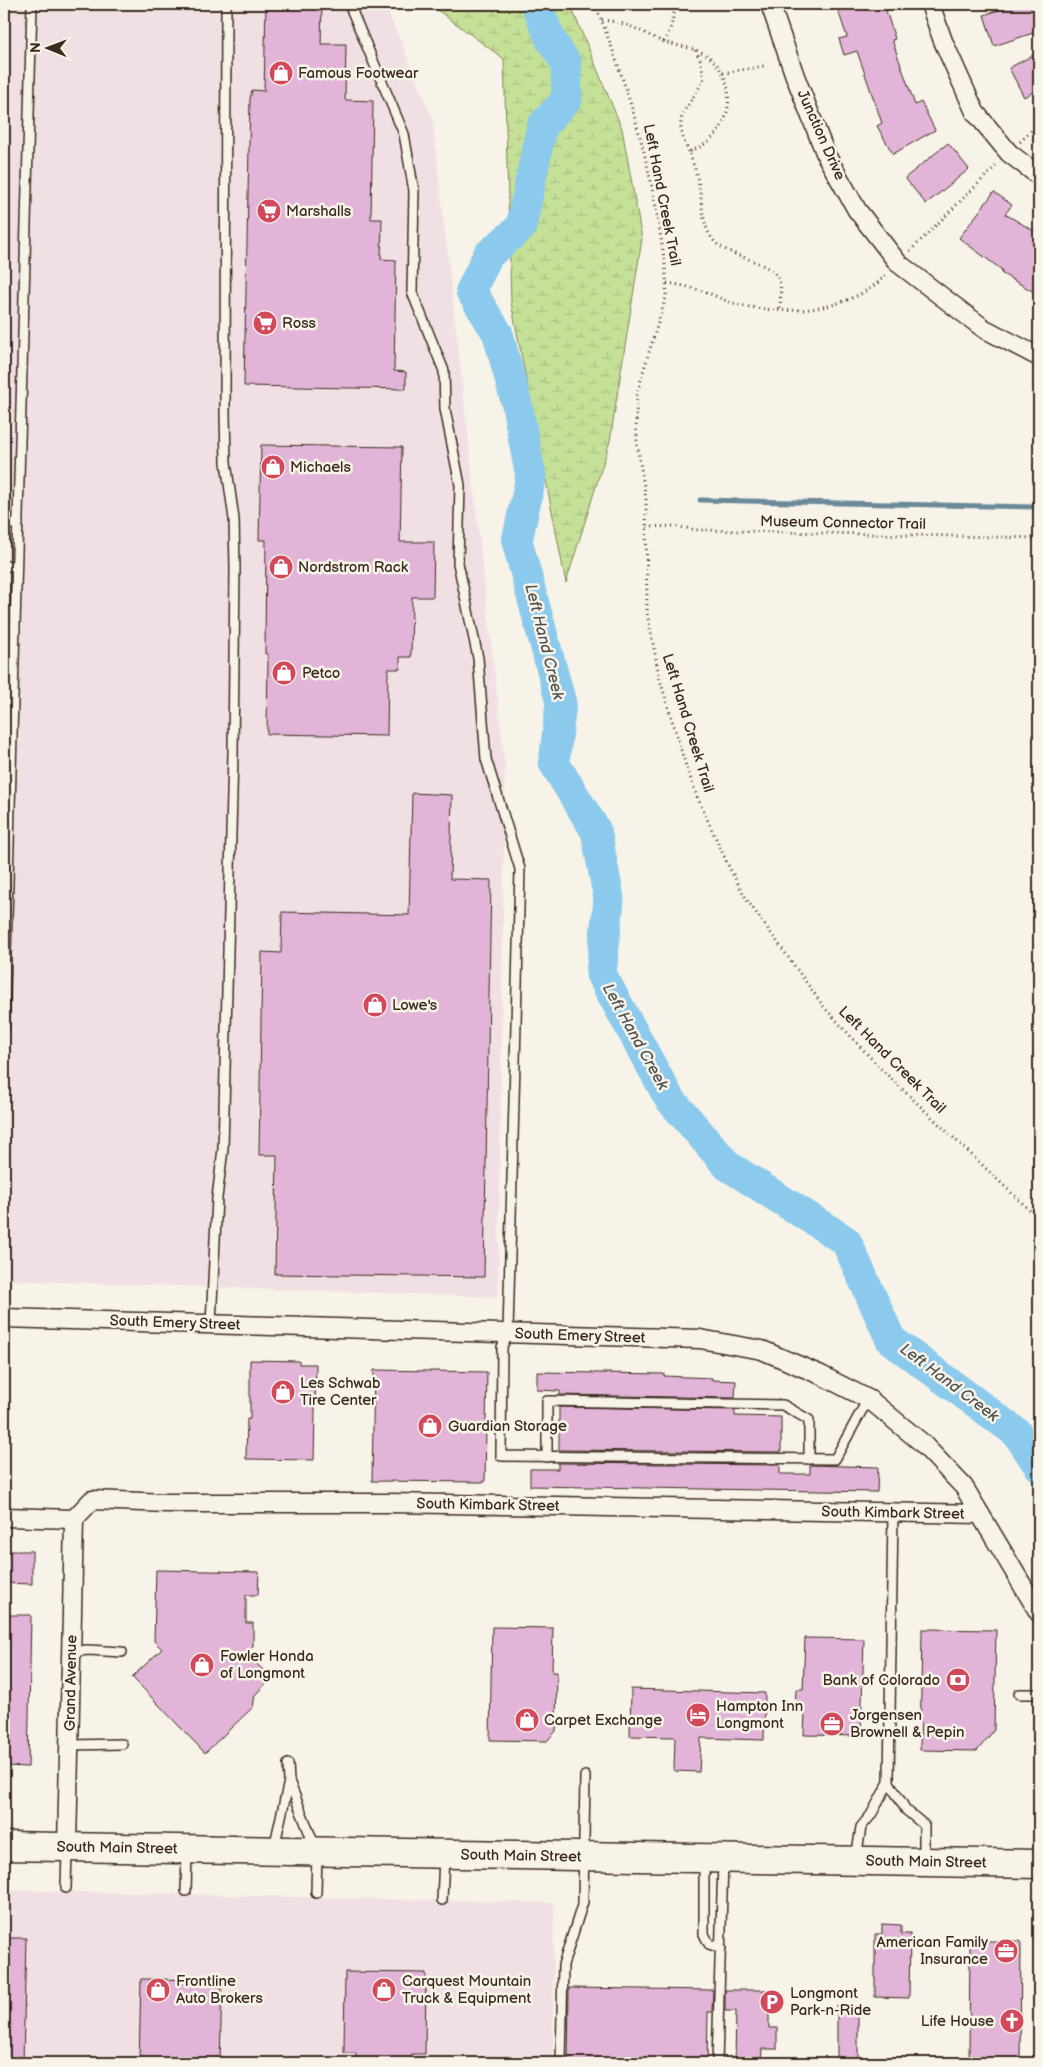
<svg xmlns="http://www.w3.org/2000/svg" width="1043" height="2067" viewBox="0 0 1043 2067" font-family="'Balsamiq Sans',sans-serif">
  <defs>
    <pattern id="wetland-marsh" width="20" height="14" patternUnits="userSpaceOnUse" patternTransform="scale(1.25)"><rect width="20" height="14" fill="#c5e097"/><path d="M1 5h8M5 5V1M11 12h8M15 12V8" fill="none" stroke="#aac082"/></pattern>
  </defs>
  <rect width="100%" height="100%" fill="#f7f3e8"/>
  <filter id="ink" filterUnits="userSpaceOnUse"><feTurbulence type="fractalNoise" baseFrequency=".02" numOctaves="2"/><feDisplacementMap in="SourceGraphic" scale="10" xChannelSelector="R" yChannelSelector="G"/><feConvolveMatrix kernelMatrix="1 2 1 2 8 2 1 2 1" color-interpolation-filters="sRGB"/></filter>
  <g filter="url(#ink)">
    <g fill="#f1e0e3">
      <polygon points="4,4 385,4 432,116 505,766 498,1297 4,1280"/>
      <polygon points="4,1890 554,1903 553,2063 4,2063"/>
    </g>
    <polygon fill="url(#wetland-marsh)" stroke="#80855a" points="429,4 570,4 622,129 642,239 610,441 566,583 511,302 504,59"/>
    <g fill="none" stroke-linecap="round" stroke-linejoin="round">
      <polyline stroke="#6b8a9a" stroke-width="5" points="700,500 1039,507"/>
      <polyline stroke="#8bcaec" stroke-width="31" points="536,4 551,40 566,63 567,99 542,126 521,227 488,255 471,291 498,334 517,405 531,477 517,541 561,703 554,763 596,831 609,899 601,974 669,1098 728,1166 846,1241 891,1340 1017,1433 1039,1466"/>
    </g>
    <g fill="#e2b5d8" stroke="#3b2a1e">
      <polygon points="266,4 322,4 321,44 346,44 345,100 373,101 371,219 382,219 381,259 396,260 394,371 406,372 406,389 244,386 250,99 252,90 264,91"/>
      <polygon points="836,4 884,4 895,39 892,40 915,105 921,102 935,130 893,154 877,126 882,123 857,51 844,55 839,39 847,37"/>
      <polygon points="1016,4 1035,4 1039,17 1039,31 994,46 984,15"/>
      <polygon points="1039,52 1039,89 1024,97 1009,68"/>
      <polygon points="948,143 969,169 926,204 905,178"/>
      <polygon points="994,192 1012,205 1005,214 1039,234 1039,295 1001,273 1002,270 959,238"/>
      <polygon points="261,445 402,447 400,542 434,542 433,597 412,597 411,657 400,657 400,669 388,669 387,736 267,734 268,654 265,654 266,540 259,540"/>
      <polygon points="412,793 452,795 450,879 491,880 484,1277 275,1274 277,1155 259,1155 262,952 281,953 282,912 409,915"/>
      <polygon points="250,1360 299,1361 299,1364 316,1364 314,1460 246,1459 247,1419 250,1419"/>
      <polygon points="374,1370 487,1372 485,1482 372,1481"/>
      <polygon points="537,1372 664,1374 664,1376 712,1378 712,1380 736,1381 735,1398 560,1395 560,1391 537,1390"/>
      <polygon points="559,1407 735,1410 735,1416 781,1417 781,1452 559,1450"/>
      <polygon points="558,1463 780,1465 780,1474 810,1474 810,1465 878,1467 877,1492 530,1486 530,1469 558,1469"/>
      <polygon points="4,1551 32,1551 32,1584 4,1583"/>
      <polygon points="156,1570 259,1572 258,1595 246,1595 246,1623 253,1623 253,1646 246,1653 271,1678 255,1695 253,1707 205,1753 132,1677 162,1649 154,1641"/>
      <polygon points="4,1615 31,1615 28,1767 4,1766"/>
      <polygon points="492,1627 553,1628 552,1672 557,1672 556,1731 547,1741 490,1740"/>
      <polygon points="922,1629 996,1630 994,1730 977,1751 920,1750"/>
      <polygon points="805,1638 864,1639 861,1736 804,1735 805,1711 795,1711 796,1689 803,1689"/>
      <polygon points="631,1689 765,1693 764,1740 701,1738 699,1772 674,1771 675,1737 630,1736"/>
      <polygon points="882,1924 901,1925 901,1934 910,1934 909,1998 875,1997 875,1934 882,1934"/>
      <polygon points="4,1938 26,1938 23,2063 4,2063"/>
      <polygon points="970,1941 1021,1941 1020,2063 969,2063"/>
      <polygon points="345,1972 426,1973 425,2054 412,2054 412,2063 356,2063 356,2053 344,2053"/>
      <polygon points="141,1979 222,1980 220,2063 139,2063"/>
      <polygon points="569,1988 713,1990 712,2012 708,2012 707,2063 636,2061 636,2063 568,2063"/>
      <polygon points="725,1990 769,1990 769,2028 777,2028 777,2049 762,2049 761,2063 735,2063 736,2011 725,2011"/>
      <polygon points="837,2006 858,2007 858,2063 837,2063"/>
    </g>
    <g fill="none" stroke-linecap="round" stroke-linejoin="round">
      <defs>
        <g id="service">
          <polyline points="349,4 404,134 414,191 412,292 444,371 445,409 460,485 458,563 478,658 486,759 520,869 508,1333 502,1347 501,1456 835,1459 868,1399"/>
          <polyline points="4,524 18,524"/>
          <polyline points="4,566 16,566"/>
          <polyline points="4,1027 32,4"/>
          <polyline points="211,1324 217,1198 223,1149 233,754 235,568 234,519 226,462 225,413 226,4"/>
          <polyline points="547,1457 547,1401 783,1405 809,1420 809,1459"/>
          <polyline points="71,1652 88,1650 122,1652"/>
          <polyline points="1019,1694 1039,1694"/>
          <polyline points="69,1745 122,1744"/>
          <polyline points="288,1764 289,1781 317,1852 316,1893"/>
          <polyline points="889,1782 906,1810 924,1825 924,1860"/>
          <polyline points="274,1848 289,1781"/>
          <polyline points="856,1859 861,1827 871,1815 889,1782 893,1513"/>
          <polyline points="704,1861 704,1934 709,1944 721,1948"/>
          <polyline points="66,1888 67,1850"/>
          <polyline points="186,1891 187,1852"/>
          <polyline points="442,1900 444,1857"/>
          <polyline points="561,2063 563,1965 583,1902 585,1776"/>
          <polyline points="717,2063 723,1861"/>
        </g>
        <g id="minor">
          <polyline points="770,4 795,76 826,155 857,210 898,263 983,328 1039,357"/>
          <polyline points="930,4 943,41 975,112 1009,153 1039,176"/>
          <polyline points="4,1318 700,1339 762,1350 821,1375 870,1400 921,1442 964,1487 1039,1613"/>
          <polyline points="4,1517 74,1519 92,1500 167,1503 390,1503 980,1514"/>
          <polyline points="67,1847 74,1519"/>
        </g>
        <polyline id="primary" points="4,1846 1039,1864"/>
      </defs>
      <use href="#service" stroke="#3b2a1e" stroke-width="12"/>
      <use href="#minor" stroke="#3b2a1e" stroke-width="21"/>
      <use href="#primary" stroke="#3b2a1e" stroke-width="31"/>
      <g stroke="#3b2a1e" stroke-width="3" stroke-dasharray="1 4" stroke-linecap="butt">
        <path d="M595 4C625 78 648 153 660 232 663 253 668 275 666 297L643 372 637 395 636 417 637 444 646 499 647 612 660 680 685 763 698 799 729 867 747 900 824 1007 880 1068 1039 1219"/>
        <path d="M602 20C626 22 638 30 659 40 673 46 689 46 703 53 735 71 737 118 709 141 703 146 696 149 689 152 693 163 697 174 699 186 703 204 701 225 714 241 729 258 771 260 779 280 782 289 780 302 780 311"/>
        <polyline points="664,42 671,27 676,4"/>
        <polyline points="723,73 764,66"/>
        <polyline points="1020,142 1039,123"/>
        <path d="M689 152C669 113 690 110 704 78L700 59 695 50"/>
        <polyline points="910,251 998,164"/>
        <path d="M667 283C681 285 695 288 708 293 716 296 725 301 733 303 782 317 849 313 886 275"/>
        <polyline points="647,527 673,526 698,530 1039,538"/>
      </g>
      <use href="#service" stroke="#f7f3e8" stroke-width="9"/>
      <use href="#minor" stroke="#f7f3e8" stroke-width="18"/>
      <use href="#primary" stroke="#f7f3e8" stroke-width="28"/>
    </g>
  </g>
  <defs>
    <symbol id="shop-disc" viewBox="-11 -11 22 22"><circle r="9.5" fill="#d1495b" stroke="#f7f3e8"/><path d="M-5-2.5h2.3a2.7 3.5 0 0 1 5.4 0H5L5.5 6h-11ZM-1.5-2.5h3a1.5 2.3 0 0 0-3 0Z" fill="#fff"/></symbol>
    <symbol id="supermarket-disc" viewBox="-11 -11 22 22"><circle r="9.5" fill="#d1495b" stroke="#f7f3e8"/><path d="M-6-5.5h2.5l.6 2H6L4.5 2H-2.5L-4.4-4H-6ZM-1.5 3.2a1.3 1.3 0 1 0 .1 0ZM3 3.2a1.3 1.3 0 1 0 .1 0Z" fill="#fff"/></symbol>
    <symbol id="bank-disc" viewBox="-11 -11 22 22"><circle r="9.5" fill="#d1495b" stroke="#f7f3e8"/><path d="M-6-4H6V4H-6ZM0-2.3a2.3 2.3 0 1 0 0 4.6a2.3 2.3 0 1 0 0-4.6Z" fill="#fff"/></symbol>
    <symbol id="hotel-disc" viewBox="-11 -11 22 22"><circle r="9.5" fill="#d1495b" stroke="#f7f3e8"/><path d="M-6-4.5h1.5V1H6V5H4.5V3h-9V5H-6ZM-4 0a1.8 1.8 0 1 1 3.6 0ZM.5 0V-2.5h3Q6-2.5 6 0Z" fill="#fff"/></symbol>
    <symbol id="office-disc" viewBox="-11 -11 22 22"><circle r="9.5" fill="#d1495b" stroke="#f7f3e8"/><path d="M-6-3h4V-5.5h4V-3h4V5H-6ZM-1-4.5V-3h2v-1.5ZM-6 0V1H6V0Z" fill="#fff"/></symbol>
    <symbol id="parking-disc" viewBox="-11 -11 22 22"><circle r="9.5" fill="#d1495b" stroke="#f7f3e8"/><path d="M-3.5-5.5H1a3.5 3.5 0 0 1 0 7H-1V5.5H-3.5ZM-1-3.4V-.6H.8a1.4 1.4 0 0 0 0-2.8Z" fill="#fff"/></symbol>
    <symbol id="church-disc" viewBox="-11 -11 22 22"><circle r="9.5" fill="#d1495b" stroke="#f7f3e8"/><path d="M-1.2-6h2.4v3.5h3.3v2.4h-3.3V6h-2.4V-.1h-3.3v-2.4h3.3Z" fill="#fff"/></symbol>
  </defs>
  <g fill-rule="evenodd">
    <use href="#shop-disc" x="267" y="59" width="28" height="28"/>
    <use href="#supermarket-disc" x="255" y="197" width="28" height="28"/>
    <use href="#supermarket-disc" x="251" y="309" width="28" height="28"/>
    <use href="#shop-disc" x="259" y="453" width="28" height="28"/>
    <use href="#shop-disc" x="267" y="553" width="28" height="28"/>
    <use href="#shop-disc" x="270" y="659" width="28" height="28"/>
    <use href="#shop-disc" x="361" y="991" width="28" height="28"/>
    <use href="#shop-disc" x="269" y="1378" width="28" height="28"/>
    <use href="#shop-disc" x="416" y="1412" width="28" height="28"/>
    <use href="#shop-disc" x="188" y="1651" width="28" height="28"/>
    <use href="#bank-disc" x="944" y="1666" width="28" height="28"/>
    <use href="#hotel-disc" x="684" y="1701" width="28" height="28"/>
    <use href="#shop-disc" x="513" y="1706" width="28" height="28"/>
    <use href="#office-disc" x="818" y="1710" width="28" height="28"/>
    <use href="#office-disc" x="992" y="1937" width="28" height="28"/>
    <use href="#shop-disc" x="144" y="1976" width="28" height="28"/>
    <use href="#shop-disc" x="370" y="1976" width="28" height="28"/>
    <use href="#parking-disc" x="758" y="1988" width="28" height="28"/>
    <use href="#church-disc" x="998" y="2007" width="28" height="28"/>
  </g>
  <g text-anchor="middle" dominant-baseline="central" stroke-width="5" stroke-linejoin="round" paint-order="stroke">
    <g font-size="15" fill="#3b2a1e" stroke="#f7f3e8" text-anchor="start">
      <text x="298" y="73">Famous Footwear</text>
      <text x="286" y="211">Marshalls</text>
      <text x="282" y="323">Ross</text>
      <text x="290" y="467">Michaels</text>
      <text x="298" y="567">Nordstrom Rack</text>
      <text x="302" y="673">Petco</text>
      <text x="392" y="1005">Lowe's</text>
      <text x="300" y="1383">Les Schwab<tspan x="300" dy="17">Tire Center</tspan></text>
      <text x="448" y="1426">Guardian Storage</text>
      <text x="220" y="1656">Fowler Honda<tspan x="220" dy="17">of Longmont</tspan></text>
      <text x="940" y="1680" text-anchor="end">Bank of Colorado</text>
      <text x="716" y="1706">Hampton Inn<tspan x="716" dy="17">Longmont</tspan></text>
      <text x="850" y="1715">Jorgensen<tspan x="850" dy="17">Brownell &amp; Pepin</tspan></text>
      <text x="544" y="1720">Carpet Exchange</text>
      <text x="988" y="1942" text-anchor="end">American Family<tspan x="988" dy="17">Insurance</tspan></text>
      <text x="176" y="1981">Frontline<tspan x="176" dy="17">Auto Brokers</tspan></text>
      <text x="402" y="1981">Carquest Mountain<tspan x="402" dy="17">Truck &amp; Equipment</tspan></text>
      <text x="790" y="1993">Longmont<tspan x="790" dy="17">Park-n-Ride</tspan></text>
      <text x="994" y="2021" text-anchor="end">Life House</text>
    </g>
    <g font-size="15" fill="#3b2a1e" stroke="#f7f3e8">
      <text transform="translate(821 135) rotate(66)">Junction Drive</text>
      <text transform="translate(662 195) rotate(79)">Left Hand Creek Trail</text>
      <text transform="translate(843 523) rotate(1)">Museum Connector Trail</text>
      <text transform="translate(688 723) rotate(73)">Left Hand Creek Trail</text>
      <text transform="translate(892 1060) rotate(45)">Left Hand Creek Trail</text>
      <text transform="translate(175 1323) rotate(2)">South Emery Street</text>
      <text transform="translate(580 1336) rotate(2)">South Emery Street</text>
      <text transform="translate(488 1505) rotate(1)">South Kimbark Street</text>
      <text transform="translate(893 1513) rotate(1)">South Kimbark Street</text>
      <text transform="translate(71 1683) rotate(-89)">Grand Avenue</text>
      <text transform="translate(117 1848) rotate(1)">South Main Street</text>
      <text transform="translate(521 1856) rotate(1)">South Main Street</text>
      <text transform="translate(926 1862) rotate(1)">South Main Street</text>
    </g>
    <g font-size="16" font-style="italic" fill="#4f5252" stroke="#f7f3e8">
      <text transform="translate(544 642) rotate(76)">Left Hand Creek</text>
      <text transform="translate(635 1037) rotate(61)">Left Hand Creek</text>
      <text transform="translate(949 1383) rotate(37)">Left Hand Creek</text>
    </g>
  </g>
  <rect width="1043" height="2067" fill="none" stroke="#f7f3e8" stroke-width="20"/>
  <rect x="10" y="10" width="1023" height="2047" fill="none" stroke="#3b2a1e" stroke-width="2" filter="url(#ink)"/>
  <g transform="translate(48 48) rotate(271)" stroke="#f7f3e8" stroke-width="4" paint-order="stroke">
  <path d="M0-4L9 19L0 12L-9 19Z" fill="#3b2a1e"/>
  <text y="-8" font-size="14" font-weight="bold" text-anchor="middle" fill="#3b2a1e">N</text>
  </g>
</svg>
